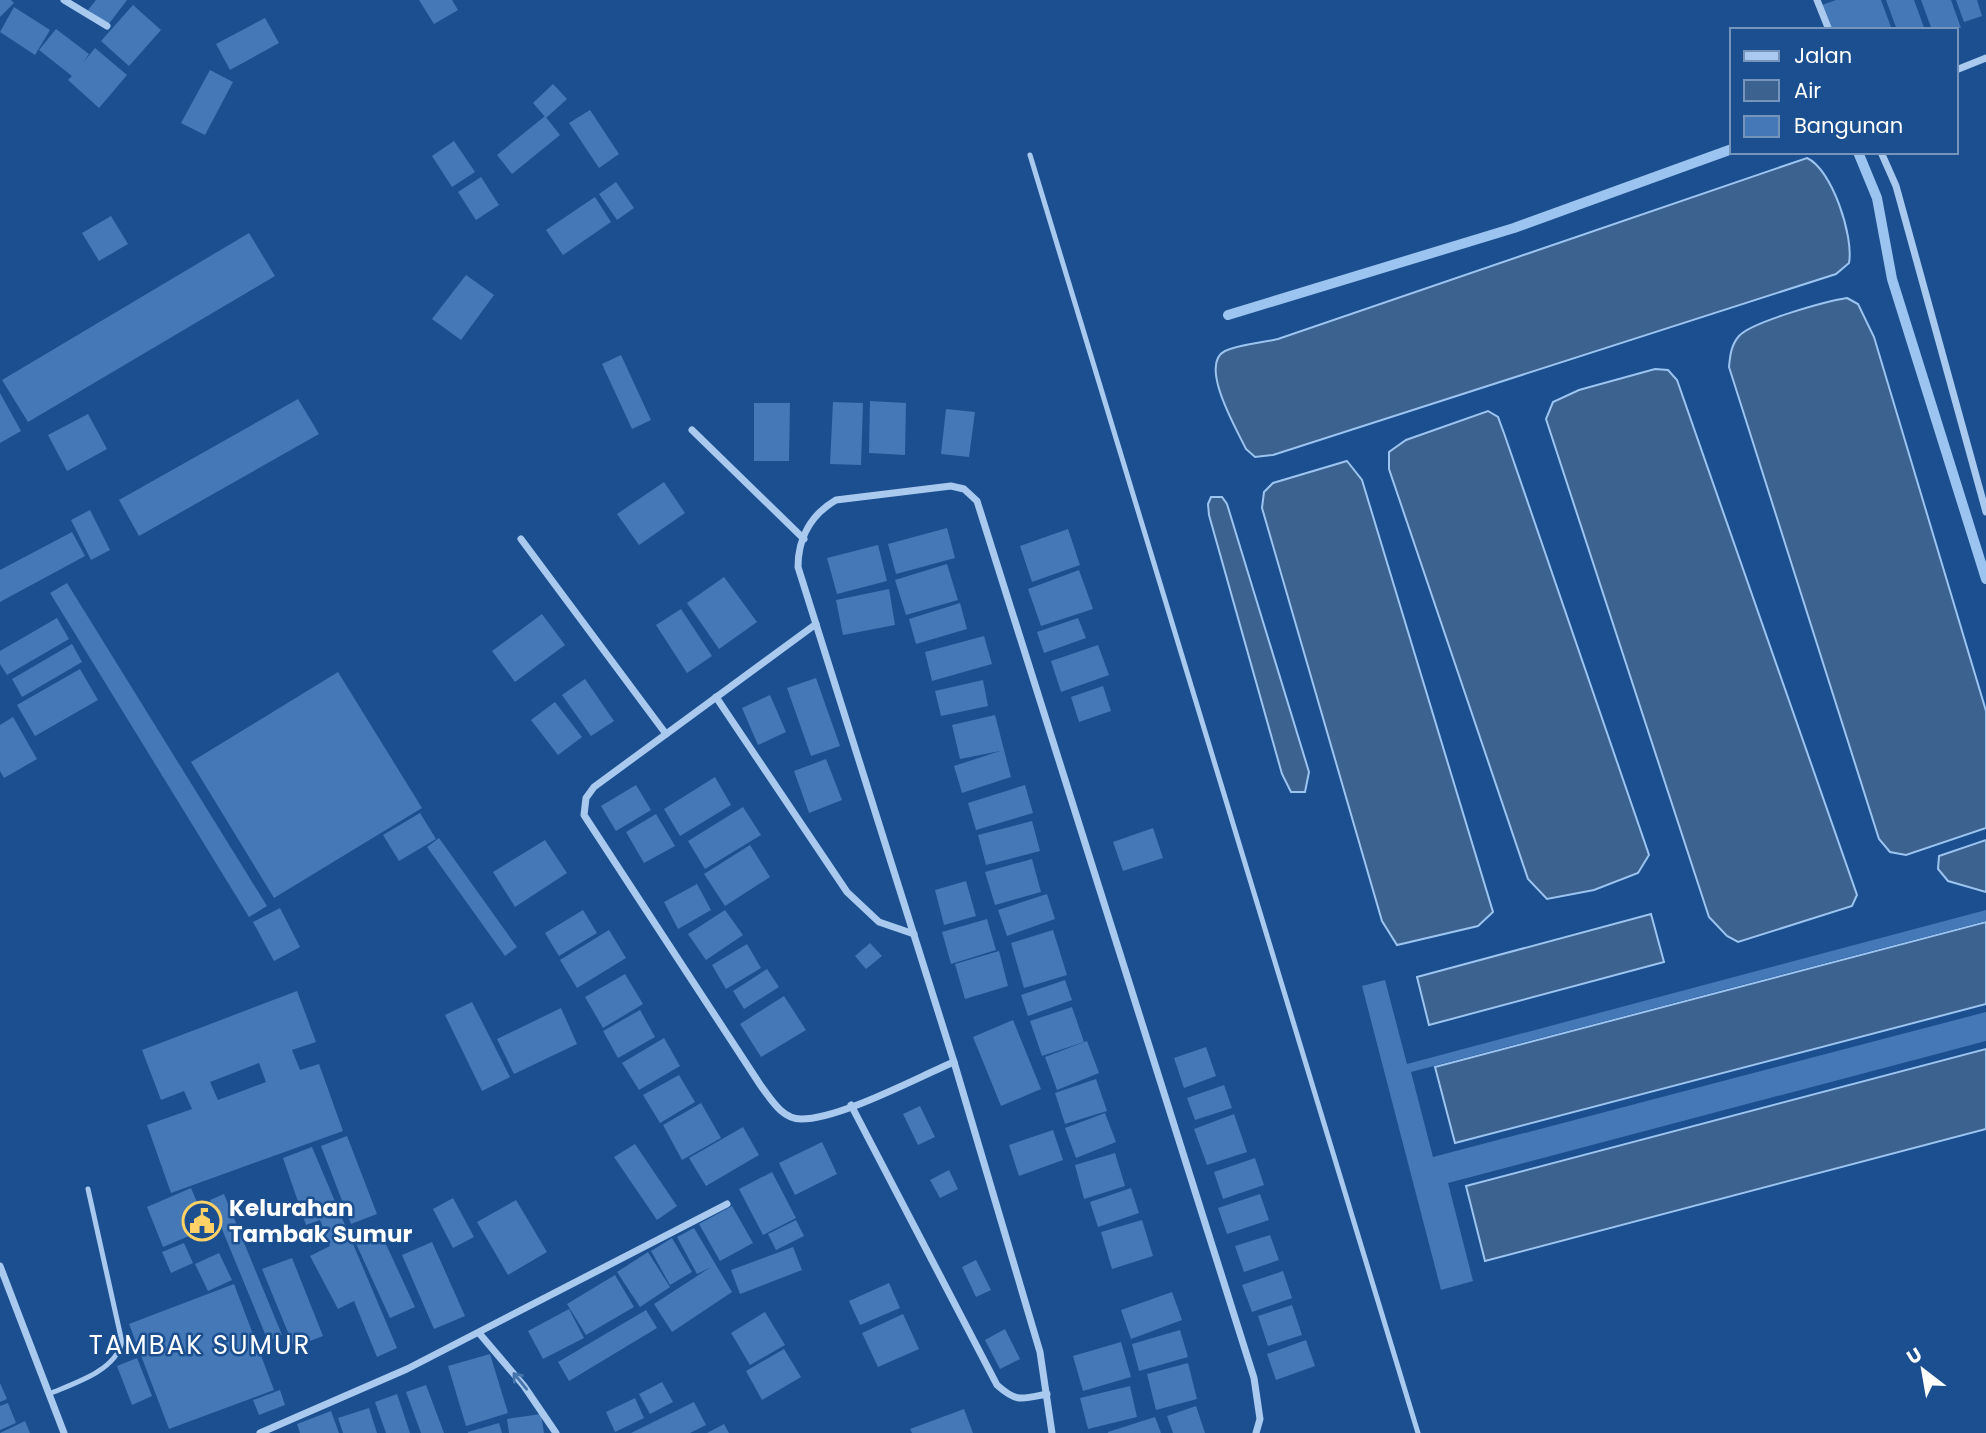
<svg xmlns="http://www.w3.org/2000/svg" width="1986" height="1433" viewBox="0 0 1986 1433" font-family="Poppins,sans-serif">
  <rect width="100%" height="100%" fill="#1b4f8f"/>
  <g fill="#3c6290" stroke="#9cc4f0" stroke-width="2">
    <path d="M1807 158C1832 169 1854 237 1849 263L1836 274 1273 455 1255 457 1246 449C1237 430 1198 364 1225 351 1241 344 1262 343 1278 339Z"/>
    <path d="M1847 298 1858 304 1874 337 1986 711V828L1906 855 1890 852 1879 839 1729 367C1730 356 1731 345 1739 336 1751 322 1827 301 1847 298Z"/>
    <polygon points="1655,369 1668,370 1677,380 1857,895 1852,906 1738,942 1727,936 1709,917 1546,419 1553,402 1579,390"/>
    <polygon points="1488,411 1498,417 1505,436 1649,855 1638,873 1594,890 1547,899 1528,879 1389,469 1389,452 1406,440"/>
    <polygon points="1347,461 1362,480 1493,912 1478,926 1397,945 1382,921 1262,508 1264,492 1273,483"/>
    <polygon points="1211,497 1222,497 1227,504 1309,772 1305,792 1291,792 1282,774 1209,515 1208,504"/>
    <polygon points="1986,840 1986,892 1948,881 1938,869 1939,856"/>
    <polygon points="1651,914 1664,962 1429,1025 1417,977"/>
    <polygon points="1986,922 1986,1004 1455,1143 1435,1067"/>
    <polygon points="1986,1049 1986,1129 1485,1261 1466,1186"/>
  </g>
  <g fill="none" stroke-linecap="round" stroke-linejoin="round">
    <g stroke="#9cc4f0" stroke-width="10">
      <polyline points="1858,152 1877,198 1892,279 1986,579"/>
      <polyline points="1228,315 1514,228 1732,149"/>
    </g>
  </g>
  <g fill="#4478b7" fill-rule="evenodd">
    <polygon points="0,0 11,0 14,3 0,17"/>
    <polygon points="96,0 127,0 108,25 88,10"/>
    <polygon points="419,0 452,0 458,10 434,24"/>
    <polygon points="1836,0 1881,0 1892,30 1830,30 1822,5"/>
    <polygon points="1886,0 1914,0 1925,30 1897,30"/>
    <polygon points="1921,0 1951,0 1961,28 1932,30"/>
    <polygon points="1956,0 1977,0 1982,16 1964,22"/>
    <polygon points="133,5 161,30 129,66 101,41"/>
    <polygon points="14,7 50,30 35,55 0,32"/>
    <polygon points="265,18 279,43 230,70 216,44"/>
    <polygon points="56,29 89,54 83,63 95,48 127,75 99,108 68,80 72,76 39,50"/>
    <polygon points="210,70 233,82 205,135 181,123"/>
    <polygon points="553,84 567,99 546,118 533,103"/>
    <polygon points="590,110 619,154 599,168 569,123"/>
    <polygon points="545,116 560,135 512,174 497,155"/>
    <polygon points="454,141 475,172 452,187 432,156"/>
    <polygon points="481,177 499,205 476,220 458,192"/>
    <polygon points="616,182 634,208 617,220 599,194"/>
    <polygon points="595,197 611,222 563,255 546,230"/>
    <polygon points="111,216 128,244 99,261 82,233"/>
    <polygon points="249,233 275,276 28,422 2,380"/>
    <polygon points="466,275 494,295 461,340 432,319"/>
    <polygon points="621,355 651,420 632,429 602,364"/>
    <polygon points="0,393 21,431 0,443"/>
    <polygon points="298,399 319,434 139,536 119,500"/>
    <polygon points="870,401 906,403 905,455 869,453"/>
    <polygon points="833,402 863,403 861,465 830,464"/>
    <polygon points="754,403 790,403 789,461 754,461"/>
    <polygon points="946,409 975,412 969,457 941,454"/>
    <polygon points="88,414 107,449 67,471 48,435"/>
    <polygon points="664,482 685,513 639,545 617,514"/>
    <polygon points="90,510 110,550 91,560 71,520"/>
    <polygon points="947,528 955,558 896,574 888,544"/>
    <polygon points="1068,529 1080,565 1032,582 1020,546"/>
    <polygon points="72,532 85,556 0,602 0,570"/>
    <polygon points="878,545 887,581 837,594 827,558"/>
    <polygon points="947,564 958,600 906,615 895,580"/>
    <polygon points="1079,570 1093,609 1041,626 1028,589"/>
    <polygon points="724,577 757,622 719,649 687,603"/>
    <polygon points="67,583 267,906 249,917 50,593"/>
    <polygon points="889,589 895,625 843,635 836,600"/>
    <polygon points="960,603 967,629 916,644 909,619"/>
    <polygon points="681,609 712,656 687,673 656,625"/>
    <polygon points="542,614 565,645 515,682 492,651"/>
    <polygon points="57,618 69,639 7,675 0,664 0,651"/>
    <polygon points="1078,618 1086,638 1044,653 1037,632"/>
    <polygon points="984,636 992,664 932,681 925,652"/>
    <polygon points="72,644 82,662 22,697 12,679"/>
    <polygon points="1098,645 1109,675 1061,692 1051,661"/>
    <polygon points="80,669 98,700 35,736 17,705"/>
    <polygon points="338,672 422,808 274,898 191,762"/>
    <polygon points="816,678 840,746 811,756 787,688"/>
    <polygon points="585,679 614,721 591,736 562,695"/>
    <polygon points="983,680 988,706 941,716 935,691"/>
    <polygon points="1103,686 1111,711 1079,722 1071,697"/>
    <polygon points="770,695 786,732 758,745 742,708"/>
    <polygon points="555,702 582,737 558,755 531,720"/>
    <polygon points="995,715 1011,777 962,793 954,766 1000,751 960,759 952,725"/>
    <polygon points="13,717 37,759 4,778 0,771 0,725"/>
    <polygon points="826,759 842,800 809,813 794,771"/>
    <polygon points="715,777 731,805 680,836 664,809"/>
    <polygon points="636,785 651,810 616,831 601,806"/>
    <polygon points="1025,785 1033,813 976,830 968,803"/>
    <polygon points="743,807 761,835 705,869 688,841"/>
    <polygon points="420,813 436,839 399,861 383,835"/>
    <polygon points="656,814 675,846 644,863 626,832"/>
    <polygon points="1032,821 1040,851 986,865 978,835"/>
    <polygon points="1153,828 1163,858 1123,871 1113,842"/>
    <polygon points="439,838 517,947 505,956 427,847"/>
    <polygon points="545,840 567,873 515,907 493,872"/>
    <polygon points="750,845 770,877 725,906 704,874"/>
    <polygon points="1032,859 1041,892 995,905 985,872"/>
    <polygon points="966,881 976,916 944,925 935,890"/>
    <polygon points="697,884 711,910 678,929 664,902"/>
    <polygon points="1047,894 1055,919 1007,936 998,910"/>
    <polygon points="280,908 300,947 274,961 253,922"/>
    <polygon points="583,910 597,933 559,956 545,933"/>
    <polygon points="725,910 743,935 706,960 688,934"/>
    <polygon points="1986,910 1986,921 1411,1072 1433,1157 1986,1012 1986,1041 1448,1183 1473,1281 1441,1290 1362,986 1385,980 1407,1064"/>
    <polygon points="987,919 996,950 951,964 942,932"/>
    <polygon points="609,930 626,958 577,988 560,960"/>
    <polygon points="1053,930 1067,975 1024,988 1011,943"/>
    <polygon points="870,943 882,956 866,969 855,956"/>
    <polygon points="747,944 761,968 726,989 712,965"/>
    <polygon points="999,951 1008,986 965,999 955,964"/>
    <polygon points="767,969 779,987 744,1009 733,991"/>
    <polygon points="625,974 643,1004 603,1028 585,997"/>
    <polygon points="1065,980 1072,1000 1028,1016 1021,995"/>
    <path d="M297 991 316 1042 292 1050 300 1070 319 1064 343 1131 171 1193 147 1125 192 1109 184 1091 161 1100 142 1050ZM259 1063 266 1082 218 1100 210 1082Z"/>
    <polygon points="784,996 806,1030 761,1057 740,1024"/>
    <polygon points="472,1002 510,1077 482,1091 445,1015"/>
    <polygon points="1072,1007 1084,1042 1042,1056 1030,1021"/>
    <polygon points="561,1008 577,1044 514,1074 497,1039"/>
    <polygon points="640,1010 655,1037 618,1058 603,1031"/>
    <polygon points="1013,1020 1041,1089 1001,1106 973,1037"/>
    <polygon points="664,1038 680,1066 639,1090 622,1063"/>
    <polygon points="1087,1041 1099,1073 1057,1090 1045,1057"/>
    <polygon points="1206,1047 1216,1076 1184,1088 1174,1058"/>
    <polygon points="679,1075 695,1102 660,1123 643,1095"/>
    <polygon points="1096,1079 1107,1111 1065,1124 1055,1093"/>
    <polygon points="1224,1085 1232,1108 1195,1120 1187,1098"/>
    <polygon points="701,1103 721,1138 682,1160 663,1125"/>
    <polygon points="920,1106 935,1137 918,1145 903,1114"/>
    <polygon points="1105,1113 1116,1142 1076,1158 1065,1128"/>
    <polygon points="1234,1114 1247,1152 1207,1165 1194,1129"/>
    <polygon points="743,1127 759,1155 706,1186 689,1158"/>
    <polygon points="1053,1130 1063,1160 1019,1176 1009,1145"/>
    <polygon points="347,1136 377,1214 351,1224 321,1146"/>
    <polygon points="822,1142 837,1174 795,1195 779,1163"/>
    <polygon points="635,1144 677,1206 657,1220 614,1157"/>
    <polygon points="312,1147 397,1348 377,1357 354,1301 338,1309 310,1256 330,1246 320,1220 306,1225 283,1158"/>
    <polygon points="1115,1153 1125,1186 1084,1199 1075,1165"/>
    <polygon points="1255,1158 1264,1185 1223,1199 1214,1172"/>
    <polygon points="949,1170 958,1189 940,1198 930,1180"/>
    <polygon points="772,1172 796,1218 763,1235 739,1189"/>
    <polygon points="191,1188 208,1228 163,1247 147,1207"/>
    <polygon points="1131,1188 1139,1213 1098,1227 1090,1202"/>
    <polygon points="224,1194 282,1335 268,1341 210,1200"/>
    <polygon points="1260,1194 1269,1220 1227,1234 1218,1208"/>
    <polygon points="453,1198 474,1237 453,1248 433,1209"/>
    <polygon points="516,1200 547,1252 508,1275 477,1222"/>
    <polygon points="732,1206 753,1243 720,1261 699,1224"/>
    <polygon points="796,1220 804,1236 776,1250 768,1234"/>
    <polygon points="1142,1220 1153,1256 1112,1269 1101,1232"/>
    <polygon points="378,1227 415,1307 390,1318 353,1237"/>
    <polygon points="694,1228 732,1292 672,1332 654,1304 711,1267 697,1274 677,1237"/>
    <polygon points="1270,1235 1279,1260 1244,1272 1235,1246"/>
    <polygon points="672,1238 692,1272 670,1285 651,1251"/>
    <polygon points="432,1242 465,1316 434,1329 402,1255"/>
    <polygon points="184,1243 193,1263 171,1273 162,1252"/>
    <polygon points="793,1247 802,1270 740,1294 731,1270"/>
    <polygon points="648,1252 670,1287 640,1307 617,1272"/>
    <polygon points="219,1253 232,1280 208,1291 195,1264"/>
    <polygon points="292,1258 323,1336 294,1347 262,1269"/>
    <polygon points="976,1260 991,1290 976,1297 962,1267"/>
    <polygon points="1283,1271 1292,1298 1252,1312 1242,1285"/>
    <polygon points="615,1275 634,1307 586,1335 567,1304"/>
    <polygon points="889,1283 900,1308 860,1325 849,1301"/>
    <polygon points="234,1284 274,1390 169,1429 129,1324"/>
    <polygon points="1172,1292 1182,1320 1131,1339 1121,1310"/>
    <polygon points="1292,1305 1302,1335 1268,1346 1258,1316"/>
    <polygon points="569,1309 584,1338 543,1359 528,1331"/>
    <polygon points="646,1310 657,1328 569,1381 558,1362"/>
    <polygon points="765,1312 785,1345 750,1365 731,1333"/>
    <polygon points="903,1314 919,1349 878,1367 862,1333"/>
    <polygon points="1005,1329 1020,1359 1000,1369 985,1340"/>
    <polygon points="1180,1330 1188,1357 1139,1371 1132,1344"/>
    <polygon points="1306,1340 1315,1366 1276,1380 1267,1354"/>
    <polygon points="1121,1342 1131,1377 1083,1391 1073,1356"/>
    <polygon points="784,1349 801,1377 762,1400 746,1371"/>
    <polygon points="490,1354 508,1413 466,1426 448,1366"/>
    <polygon points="137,1358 152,1396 132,1405 117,1366"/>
    <polygon points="1188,1363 1197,1399 1156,1410 1147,1374"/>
    <polygon points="662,1382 673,1402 650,1414 639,1394"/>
    <polygon points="0,1383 7,1399 0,1402"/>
    <polygon points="426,1385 444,1433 421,1433 406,1392"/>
    <polygon points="1130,1386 1137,1417 1088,1429 1080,1398"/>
    <polygon points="280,1390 285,1405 259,1415 253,1400"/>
    <polygon points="397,1394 410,1433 386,1433 375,1402"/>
    <polygon points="635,1398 644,1418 615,1432 606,1412"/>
    <polygon points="694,1402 706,1425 690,1433 631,1433"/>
    <polygon points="8,1403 16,1423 0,1430 0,1406"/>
    <polygon points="1196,1406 1205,1433 1173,1433 1167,1416"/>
    <polygon points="369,1408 377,1433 343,1433 338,1418"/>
    <polygon points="964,1409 973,1433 912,1433 910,1429"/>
    <polygon points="331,1411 339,1433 300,1433 297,1424"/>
    <polygon points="541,1414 544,1433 509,1433 507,1419"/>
    <polygon points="1155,1417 1161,1433 1108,1433 1108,1432"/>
    <polygon points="25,1421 30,1433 0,1433"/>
    <polygon points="499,1423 502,1433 468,1433 468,1432"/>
    <polygon points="724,1424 729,1433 707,1433"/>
  </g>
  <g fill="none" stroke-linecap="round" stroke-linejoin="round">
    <g stroke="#a9c9ee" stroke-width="5">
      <polyline points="1030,155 1418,1433"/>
      <path d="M49 1394C75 1383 115 1371 122 1342L88 1189"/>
    </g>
    <g stroke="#a9c9ee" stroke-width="7">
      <polyline points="64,0 107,26"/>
      <polyline points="1817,0 1829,30"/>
      <polyline points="1956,70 1986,58"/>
      <polyline points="1881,152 1896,186 1986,512"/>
      <polyline points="692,430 804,539"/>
      <polyline points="521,539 666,734"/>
      <path d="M816 624 594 787 586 798 584 815 761 1086C771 1099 782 1119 801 1119 840 1119 916 1078 954 1062"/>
      <polyline points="716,697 847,892 879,922 914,934"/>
      <path d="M851 1105 997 1385C1017 1403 1022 1399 1047 1394"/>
      <polyline points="0,1266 64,1433"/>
      <polyline points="479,1333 524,1386 556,1433"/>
      <polyline points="260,1433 407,1369 727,1204"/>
      <path d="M1052 1433 1040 1352 954 1062 798 567C798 537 812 514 836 500L951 486 964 489 977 501 1254 1378 1260 1419 1256 1433"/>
    </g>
  </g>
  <defs><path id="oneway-shaft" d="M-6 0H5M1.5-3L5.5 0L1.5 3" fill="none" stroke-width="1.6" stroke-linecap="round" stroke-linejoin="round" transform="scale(1.75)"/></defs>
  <use stroke="#4674ac" href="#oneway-shaft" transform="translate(520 1381) rotate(-129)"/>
  <defs>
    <symbol id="civic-ring" viewBox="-11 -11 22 22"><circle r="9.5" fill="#1b4f8f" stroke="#ffd166" stroke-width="1.5"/><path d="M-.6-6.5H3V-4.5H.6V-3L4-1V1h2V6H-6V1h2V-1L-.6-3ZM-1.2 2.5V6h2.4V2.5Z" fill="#ffd166"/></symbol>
  </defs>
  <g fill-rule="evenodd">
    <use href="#civic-ring" x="180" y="1199" width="44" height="44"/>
  </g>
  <g text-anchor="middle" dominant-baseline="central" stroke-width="5" stroke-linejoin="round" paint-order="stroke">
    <g font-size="23" font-weight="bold" fill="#fff" stroke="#1b4f8f" text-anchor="start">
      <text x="229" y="1208">Kelurahan<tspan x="229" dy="26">Tambak Sumur</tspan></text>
    </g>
    <g font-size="26" letter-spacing="2" fill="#fff" stroke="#1b4f8f">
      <text x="200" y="1345">TAMBAK SUMUR</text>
    </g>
  </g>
  <rect x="1730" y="28" width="228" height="126" fill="#1b4f8f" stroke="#7695bc" stroke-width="2"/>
  <rect x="1744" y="51" width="35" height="10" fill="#a9c9ee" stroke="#7695bc" stroke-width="2"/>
  <text x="1794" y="63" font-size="21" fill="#ffffff">Jalan</text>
  <rect x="1744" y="80" width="35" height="21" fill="#3c6290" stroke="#7695bc" stroke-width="2"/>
  <text x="1794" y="98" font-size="21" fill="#ffffff">Air</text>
  <rect x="1744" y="116" width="35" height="21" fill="#4478b7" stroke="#7695bc" stroke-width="2"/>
  <text x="1794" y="133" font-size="21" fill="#ffffff">Bangunan</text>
  <g transform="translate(1923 1370) rotate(329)" stroke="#1b4f8f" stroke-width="5" paint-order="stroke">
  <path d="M0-5L12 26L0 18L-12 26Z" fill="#ffffff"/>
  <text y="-10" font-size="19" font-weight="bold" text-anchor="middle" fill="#ffffff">U</text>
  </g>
</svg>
